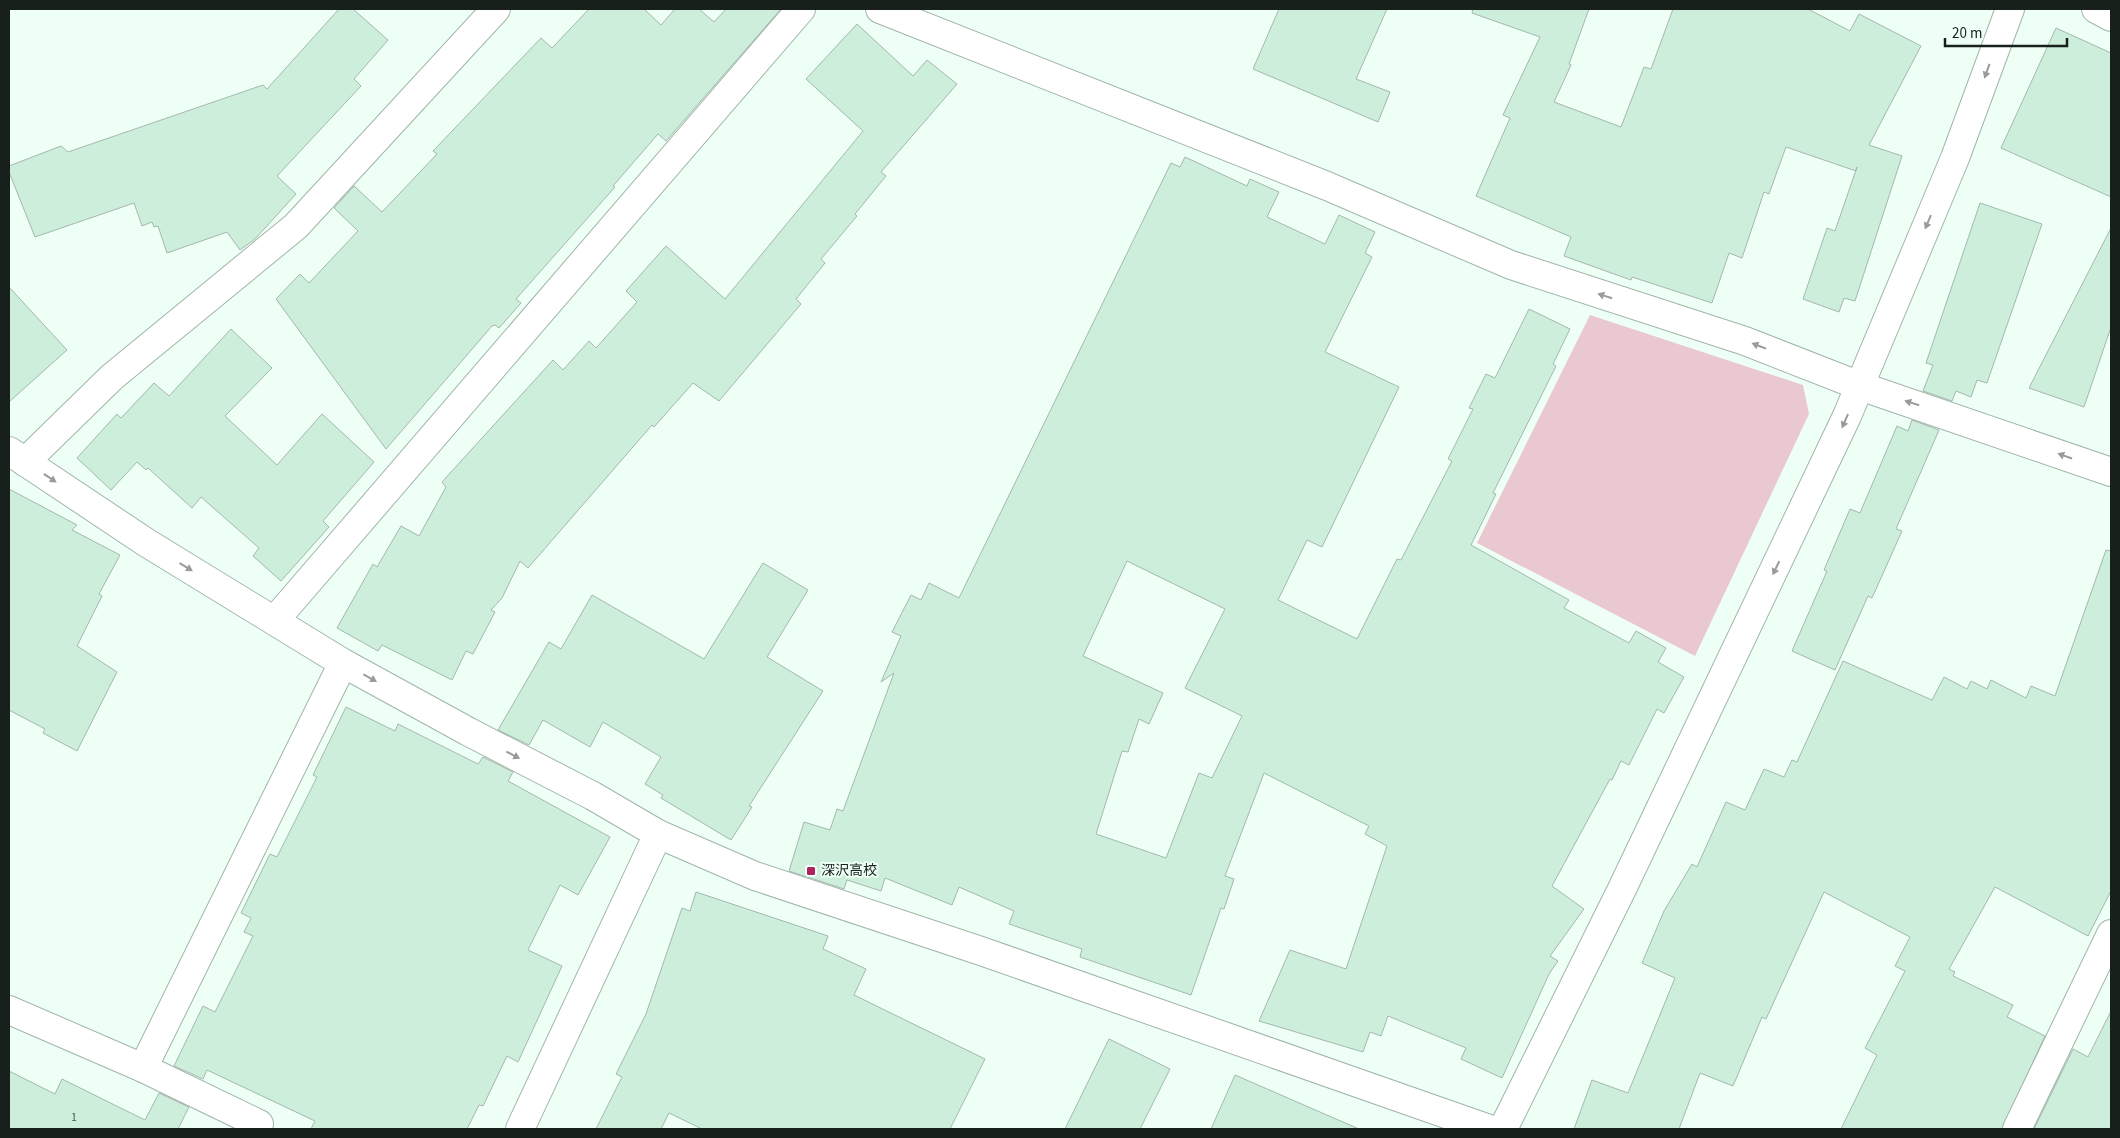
<svg xmlns="http://www.w3.org/2000/svg" width="2120" height="1138" viewBox="0 0 2120 1138" font-family="'Source Sans 3','Noto Sans JP',sans-serif">
  <rect width="100%" height="100%" fill="#eefff6"/>
  <polygon fill="#eac8d0" points="1590,315 1803,385 1809,414 1695,656 1477,543"/>
  <g fill="#cceedb" stroke="#a4b8ad" fill-rule="evenodd">
    <polygon points="339,9 353,9 388,40 354,79 361,86 277,176 296,194 255,239 240,250 227,232 167,253 158,226 154,227 152,222 142,226 134,203 35,237 9,172 9,166 61,146 68,152 263,85 267,89"/>
    <polygon points="589,9 644,9 661,25 675,9 699,9 714,22 726,9 781,9 666,141 658,134 613,186 615,187 516,299 521,303 499,328 495,325 492,326 386,449 276,299 300,274 309,283 358,231 334,208 354,186 382,212 437,154 433,151 541,38 552,48"/>
    <polygon points="1279,9 1387,9 1356,79 1390,92 1378,122 1253,69"/>
    <polygon points="1473,9 1589,9 1569,64 1571,65 1554,102 1621,127 1644,67 1651,69 1673,9 1808,9 1850,31 1859,14 1921,46 1869,145 1902,156 1855,301 1844,298 1839,312 1803,299 1827,228 1835,231 1857,167 1856,171 1786,147 1769,194 1764,192 1742,258 1729,253 1712,303 1632,277 1631,280 1564,256 1571,237 1476,196 1510,118 1503,115 1540,37 1472,13"/>
    <polygon points="857,24 913,76 927,60 957,84 881,172 886,176 855,214 857,216 821,259 825,263 796,299 801,304 719,401 693,383 654,427 652,425 528,568 520,561 502,598 491,610 495,612 473,654 466,651 452,680 382,645 378,651 337,628 373,564 377,567 401,526 419,536 446,487 442,482 553,360 563,370 589,341 596,348 637,302 626,291 666,246 725,299 863,131 806,79"/>
    <polygon points="2056,28 2111,53 2111,197 2001,148"/>
    <path d="M1185 157 1247 186 1250 179 1279 192 1267 217 1325 244 1339 215 1375 232 1365 253 1372 257 1325 352 1399 387 1322 547 1307 540 1278 600 1357 639 1397 559 1401 560 1452 461 1448 459 1473 409 1469 408 1486 374 1495 378 1529 309 1570 329 1553 364 1556 366 1493 493 1496 494 1471 545 1569 600 1564 608 1629 643 1636 631 1666 648 1658 662 1684 677 1664 713 1657 709 1629 765 1621 761 1612 780 1610 779 1552 886 1584 909 1550 956 1558 961 1549 974 1502 1078 1461 1059 1466 1048 1388 1016 1381 1036 1370 1032 1363 1052 1259 1021 1290 950 1346 969 1387 846 1365 834 1369 826 1264 773 1225 876 1234 879 1224 909 1221 908 1191 995 1080 957 1082 949 1009 924 1014 911 959 887 952 905 885 878 881 891 847 880 844 889 789 871 804 822 830 830 837 809 843 811 894 673 881 682 901 636 892 632 911 595 921 600 929 583 959 598 1171 163 1180 167ZM1127 561 1225 609 1185 688 1242 716 1212 778 1199 773 1166 858 1096 834 1122 751 1128 752 1139 719 1149 724 1163 693 1083 656Z"/>
    <polygon points="1980,203 2042,224 1987,383 1977,380 1971,397 1956,391 1952,401 1923,391 1933,365 1926,363"/>
    <polygon points="2111,228 2111,327 2084,407 2029,388"/>
    <polygon points="9,287 67,350 9,402"/>
    <polygon points="231,329 272,368 225,416 277,465 322,414 374,462 323,521 329,527 281,581 253,556 259,548 201,497 192,508 148,468 146,470 137,462 111,490 77,458 117,414 121,418 154,383 169,396"/>
    <polygon points="1912,420 1939,430 1896,529 1902,531 1872,598 1868,596 1835,670 1792,651 1827,571 1824,570 1850,509 1860,513 1897,426 1908,431"/>
    <polygon points="9,489 77,525 72,530 120,555 99,594 102,596 77,646 117,672 77,751 43,733 45,729 9,710"/>
    <polygon points="2106,550 2111,551 2111,891 2088,936 1995,887 1949,969 1955,972 1953,976 2013,1005 2007,1017 2045,1036 2002,1129 1841,1129 1877,1055 1865,1048 1905,971 1895,966 1910,937 1824,892 1766,1019 1762,1017 1733,1086 1700,1073 1679,1129 1574,1129 1592,1080 1628,1093 1675,978 1642,963 1664,911 1692,864 1697,867 1726,802 1745,810 1764,769 1784,777 1792,760 1797,762 1843,661 1932,700 1944,677 1967,689 1971,681 1987,689 1991,680 2026,698 2031,686 2055,696"/>
    <polygon points="763,563 808,590 767,657 823,691 749,806 752,807 731,840 661,798 663,795 645,784 661,757 603,722 590,747 543,720 529,745 498,730 549,642 561,649 592,595 704,659"/>
    <polygon points="346,707 395,731 398,724 478,764 483,757 513,772 508,781 610,837 578,895 560,885 528,950 562,966 518,1062 507,1056 483,1106 479,1105 467,1129 311,1129 315,1121 207,1070 203,1079 174,1066 203,1006 215,1012 253,936 244,932 251,918 241,913 270,854 277,857 317,777 313,775"/>
    <polygon points="696,892 828,936 823,949 866,969 854,995 985,1059 950,1129 702,1129 669,1113 661,1129 596,1129 622,1077 616,1074 646,1014 682,908 690,911"/>
    <polygon points="2111,1011 2111,1129 2034,1129 2073,1049 2088,1057"/>
    <polygon points="1109,1039 1170,1069 1140,1129 1065,1129"/>
    <polygon points="9,1071 55,1094 62,1079 145,1120 159,1093 189,1107 178,1129 9,1129"/>
    <polygon points="1235,1075 1359,1129 1211,1129"/>
  </g>
  <g fill="none" stroke-linecap="round" stroke-linejoin="round">
    <defs>
      <g id="street">
        <polyline points="880,9 1327,186 1511,265 1745,341 1860,386 2111,472"/>
        <polyline points="2096,9 2111,17"/>
        <polyline points="9,451 147,543 343,663 469,732 593,796 658,834 755,876 981,951 1489,1129"/>
        <polyline points="25,462 112,377 296,226 496,9"/>
        <polyline points="275,620 801,9"/>
        <polyline points="9,1010 143,1068 259,1124"/>
        <polyline points="143,1068 343,663"/>
        <polyline points="520,1129 658,834"/>
        <polyline points="1503,1129 1622,889 1847,416 1955,158 2010,9"/>
        <polyline points="2017,1129 2111,934"/>
      </g>
    </defs>
    <use href="#street" stroke="#a1b5aa" stroke-width="30"/>
    <use href="#street" stroke="#fff" stroke-width="28"/>
  </g>
  <defs><path id="oneway-solid" d="M-6-.8H1V-3.2L6.5 0L1 3.2V.8H-6Z" transform="scale(1.25)"/></defs>
  <g fill="#979b99">
    <use href="#oneway-solid" transform="translate(1987 71) rotate(110)"/>
    <use href="#oneway-solid" transform="translate(1928 222) rotate(113)"/>
    <use href="#oneway-solid" transform="translate(1605 296) rotate(-162)"/>
    <use href="#oneway-solid" transform="translate(1759 346) rotate(-159)"/>
    <use href="#oneway-solid" transform="translate(1912 403) rotate(-162)"/>
    <use href="#oneway-solid" transform="translate(1845 421) rotate(114)"/>
    <use href="#oneway-solid" transform="translate(2065 456) rotate(-161)"/>
    <use href="#oneway-solid" transform="translate(50 478) rotate(34)"/>
    <use href="#oneway-solid" transform="translate(186 567) rotate(31)"/>
    <use href="#oneway-solid" transform="translate(1776 568) rotate(116)"/>
    <use href="#oneway-solid" transform="translate(370 678) rotate(29)"/>
    <use href="#oneway-solid" transform="translate(513 755) rotate(27)"/>
  </g>
  <rect fill="#ae215d" stroke="#eefff6" stroke-width="2" x="806" y="866" width="10" height="10" rx="2.5"/>
  <g text-anchor="middle" dominant-baseline="central" stroke-width="4" stroke-linejoin="round" paint-order="stroke">
    <g font-size="11" fill="#45544c">
      <text x="74" y="1117">1</text>
    </g>
    <g font-size="14" fill="#18201c" stroke="#eefff6" text-anchor="start">
      <text x="821" y="871">深沢高校</text>
    </g>
  </g>
  <rect width="2120" height="1138" fill="none" stroke="#18201c" stroke-width="20"/>
  <path d="M1945 38v8h122v-8" fill="none" stroke="#18201c" stroke-width="2.5"/>
  <text x="1952" y="38" font-size="15" fill="#18201c" stroke="#eefff6" stroke-width="4" paint-order="stroke">20 m</text>
</svg>
